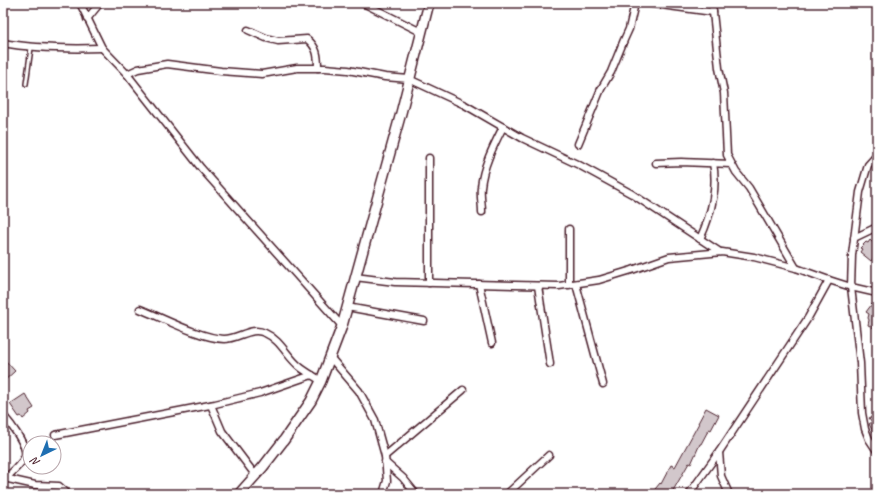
<svg xmlns="http://www.w3.org/2000/svg" width="880" height="497" viewBox="0 0 880 497" font-family="Caveat,sans-serif">
  <rect width="100%" height="100%" fill="#fff"/>
  <filter id="ink" filterUnits="userSpaceOnUse"><feTurbulence type="fractalNoise" baseFrequency=".025" numOctaves="2"/><feDisplacementMap in="SourceGraphic" scale="8" xChannelSelector="R" yChannelSelector="G"/><feConvolveMatrix kernelMatrix="1 2 1 2 8 2 1 2 1" color-interpolation-filters="sRGB"/></filter>
  <g filter="url(#ink)">
    <g fill="#d2c7cb" stroke="#4a1f2b">
      <polygon points="870,240 877,247 877,254 871,261 860,252 862,249 860,248 866,242 868,243"/>
      <polygon points="872,304 877,308 877,324 874,328 868,325 869,320 868,318 869,314 866,312"/>
      <polygon points="3,358 15,371 3,382"/>
      <polygon points="25,394 34,408 29,411 30,413 23,419 21,416 19,417 10,404"/>
      <polygon points="706,408 719,415 711,430 709,429 701,444 700,444 691,464 689,463 671,494 651,494 660,483 661,484 671,465 675,467 699,423 698,423"/>
      <polygon points="877,414 877,439 869,424 872,422 869,418"/>
    </g>
    <g fill="none" stroke-linecap="round" stroke-linejoin="round">
      <defs>
        <polyline id="lane" points="26,84 31,48"/>
        <g id="street">
          <polyline points="80,3 102,48 127,74 201,168 342,326"/>
          <polyline points="363,3 421,32"/>
          <polyline points="646,3 713,12"/>
          <polyline points="712,3 719,68 724,93 727,155 736,172 749,188 762,210 796,268"/>
          <polyline points="87,19 100,3"/>
          <path d="M248 30 266 38 278 41 307 39C317 47 318 55 318 68"/>
          <path d="M3 43C36 49 68 49 102 48"/>
          <polyline points="127,74 138,69 167,64 221,71 262,74 297,68 325,68 348,70 385,77 409,79 465,105 522,138 579,165 632,194 720,252"/>
          <polyline points="578,144 601,89 611,72 624,40 629,29 635,3"/>
          <polyline points="877,155 868,165 860,192 852,255 851,287 860,363 862,413 865,429 869,439 877,451"/>
          <polyline points="656,163 681,162 731,164"/>
          <path d="M482 212C482 204 480 195 481 187 483 166 494 145 503 127"/>
          <polyline points="854,238 877,227"/>
          <path d="M700 239C711 215 718 189 713 163"/>
          <polyline points="355,277 395,282 559,286 599,280 632,270 669,257 722,252 754,257 796,268 829,280"/>
          <polyline points="429,283 429,158"/>
          <polyline points="479,284 492,343"/>
          <polyline points="576,284 603,384"/>
          <polyline points="569,285 569,229"/>
          <polyline points="538,286 550,364"/>
          <polyline points="347,307 424,321"/>
          <path d="M140 309C163 318 200 338 224 339 239 339 251 326 265 333 281 340 287 357 300 367 306 372 314 376 321 381"/>
          <polyline points="330,357 359,391 375,420 385,456 387,481 383,494"/>
          <polyline points="211,405 222,431 256,476"/>
          <path d="M3 415C10 423 28 446 25 456 22 464 12 472 6 478"/>
          <polyline points="55,435 215,404 260,393 312,375"/>
          <polyline points="719,452 721,476 729,494"/>
          <polyline points="385,456 463,390"/>
          <polyline points="385,462 403,478 416,494"/>
          <polyline points="4,478 35,485 59,486 68,494"/>
          <polyline points="507,494 549,455"/>
          <polyline points="689,494 719,452 808,318 829,280 851,287 877,293"/>
        </g>
        <polyline id="secondary" points="239,494 263,467 284,440 311,401 321,381 342,326 401,113 429,3"/>
      </defs>
      <use href="#lane" stroke="#4a1f2b" stroke-width="6"/>
      <use href="#street" stroke="#4a1f2b" stroke-width="9"/>
      <use href="#secondary" stroke="#4a1f2b" stroke-width="12"/>
      <use href="#lane" stroke="#fff" stroke-width="3"/>
      <use href="#street" stroke="#fff" stroke-width="6"/>
      <use href="#secondary" stroke="#fff" stroke-width="9"/>
    </g>
  </g>
  <rect width="880" height="497" fill="none" stroke="#fff" stroke-width="16"/>
  <rect x="8" y="8" width="864" height="481" fill="none" stroke="#4a1f2b" stroke-width="1.5" filter="url(#ink)"/>
  <g transform="translate(42 455) rotate(223)"><circle r="19" fill="#ffffff" stroke="#b7a5aa"/>
  <path d="M0-3L7 15L0 10L-7 15Z" fill="#1f6fb2"/>
  <text y="-6" font-size="11" font-weight="bold" text-anchor="middle" fill="#4a1f2b">N</text>
  </g>
</svg>
